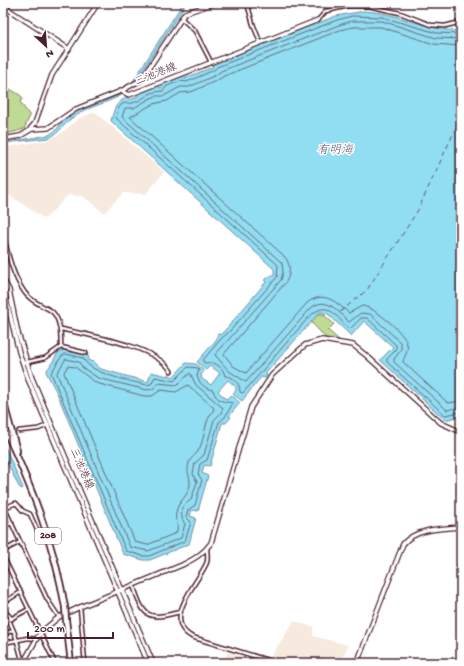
<svg xmlns="http://www.w3.org/2000/svg" width="464" height="666" viewBox="0 0 464 666" font-family="'Gochi Hand','Klee One',sans-serif">
  <rect width="100%" height="100%" fill="#fff"/>
  <filter id="ink" filterUnits="userSpaceOnUse"><feTurbulence type="fractalNoise" baseFrequency=".025" numOctaves="2"/><feDisplacementMap in="SourceGraphic" scale="8" xChannelSelector="R" yChannelSelector="G"/><feConvolveMatrix kernelMatrix="1 2 1 2 8 2 1 2 1" color-interpolation-filters="sRGB"/></filter>
  <g filter="url(#ink)">
    <g fill="#f6e9de">
      <polygon points="95,112 164,172 146,194 123,193 104,213 83,196 68,195 45,219 3,191 3,148 48,140 62,133 78,119"/>
      <polygon points="294,621 313,627 313,636 348,645 340,663 267,663"/>
      <polygon points="228,652 263,663 224,663"/>
    </g>
    <g fill="#bfdb93" stroke="#847d5f">
      <polygon points="3,85 20,95 23,98 20,102 30,116 24,129 3,135"/>
      <polygon points="318,314 323,314 334,324 328,330 339,340 326,338 311,322"/>
    </g>
    <g fill="#91ddf2" stroke="#7591a2">
      <path d="M183 3H186L139 76C127 102 97 101 75 116 65 122 60 133 49 138L3 143 49 135 56 130 65 119 77 111 122 94 128 89Z"/>
      <path d="M364 11C398 12 427 31 461 31V416L445 420 380 360 393 347 364 321 351 336 328 314 320 312 266 373 267 376 265 378 261 377 242 401 233 394 236 390V387L228 380 218 391 226 399 232 395 240 403 229 416 231 417 226 423H222L210 466 204 465 202 473 208 476 198 511 192 510 190 516 196 518 189 544 150 560H143L123 554 57 393 46 372 58 353 65 349 86 355 89 357 88 360 92 362V361L101 369 148 382 151 372 168 376V374L173 377 186 363 196 364 204 371 201 375 202 379 211 385 220 373 210 366 206 370 197 362 216 340 218 333 220 335 227 328 266 282 264 280 274 274V269L111 121C114 108 116 102 128 97L130 100 138 96 142 91 159 85 160 88 163 86 162 84 183 76 185 79 187 78 185 75 188 74 190 76 213 67 212 64 336 16Z"/>
      <polygon points="5,447 23,488 22,489 19,487 3,454 3,448"/>
    </g>
    <g fill="none" stroke-linecap="round" stroke-linejoin="round">
      <g stroke="#666b7b" stroke-width="1">
        <path d="M461 34 437 33 382 17 352 16 337 20 217 67 214 70 187 82 180 81 167 86 163 91C144 92 146 100 132 103 128 104 126 102 122 104L118 109 116 118 278 265 277 277 230 331 221 339 203 360 204 363C213 362 222 364 225 376 234 376 240 384 240 392L243 393 307 319C328 297 333 315 350 329L361 318H367L396 345V350L387 359V362L445 415 461 412"/>
        <path d="M461 39 436 38 382 21H352L339 25 221 71 216 75 189 87H180L164 96H156L149 99 134 108H125L122 117 282 263 283 272 281 280 215 355 229 371 246 382 311 308C327 295 338 312 349 322L361 313 370 314 401 343V350L394 359V362L447 410 461 407"/>
        <path d="M461 46 434 44 381 27H353L340 30 224 76 218 80 191 92 180 93 167 101 153 104 130 117 283 255C291 263 291 273 286 282L224 354 233 366 246 373 307 303C324 290 336 302 349 313L362 306C373 306 405 333 407 344 409 351 404 356 403 362L448 403 461 401"/>
        <path d="M66 354 83 358C90 374 130 381 147 385L151 384 155 377 174 381 188 367 198 368 199 370 197 376C199 383 205 389 213 390 216 401 224 402 233 403L225 417 219 422 207 460 200 464 198 474 202 480 195 505 188 510 186 517 191 522 185 541 149 556H143L126 551 51 373 61 357Z"/>
        <path d="M66 359 79 362 83 368 98 378 147 390 153 389 158 383 177 385 190 373 196 385 223 408 221 413 214 420 204 455 195 463 193 474 197 482 191 500C181 506 179 515 185 524L181 538 148 551 130 547 57 374Z"/>
        <path d="M68 366 75 367 96 383 144 396H152L161 390 176 392 188 385 214 408C213 413 208 417 207 422 205 429 202 446 198 451 195 456 191 457 189 463 186 474 190 474 190 483 190 496 177 501 176 513 174 521 180 525 176 533L147 545 135 542 64 373Z"/>
      </g>
      <polyline stroke="#5f5867" stroke-width="1" stroke-dasharray="5 4" stroke-linecap="butt" points="340,312 367,290 418,210 461,117"/>
      <defs>
        <g id="street">
          <polyline points="247,3 253,24 260,42"/>
          <polyline points="181,18 195,31 211,62"/>
          <polyline points="318,20 326,11 348,6 369,6 400,13 431,25 445,26 461,22"/>
          <path d="M3 233C8 254 12 275 25 293 32 302 41 305 50 310 61 317 61 336 61 347"/>
          <path d="M61 329C91 336 154 345 171 371"/>
          <polyline points="61,347 86,353"/>
          <polyline points="23,363 45,358 61,347"/>
          <polyline points="19,431 38,429 48,425"/>
          <polyline points="3,438 5,437"/>
          <polyline points="3,505 47,599 59,617"/>
          <polyline points="4,508 16,503 23,511 30,514 38,532"/>
          <polyline points="3,526 12,523"/>
          <path d="M207 549C207 553 208 558 207 562 200 581 160 620 192 637L277 663"/>
          <polyline points="3,551 20,542"/>
          <polyline points="3,556 55,663"/>
          <path d="M133 585C144 617 146 621 180 612"/>
          <polyline points="3,603 21,592"/>
          <polyline points="80,607 85,663"/>
          <polyline points="3,609 12,619"/>
          <polyline points="9,620 15,634 23,663"/>
          <polyline points="3,623 29,609"/>
          <polyline points="3,635 13,630"/>
          <polyline points="3,643 28,638 36,639"/>
        </g>
        <g id="secondary">
          <polyline points="3,6 69,49"/>
          <polyline points="121,91 141,80 185,13 215,3"/>
          <polyline points="30,129 35,123 52,75 98,3"/>
          <polyline points="3,139 20,136 32,129 48,128 76,109 121,91 129,95 318,20"/>
          <polyline points="3,279 9,290 18,333 32,378 153,663"/>
          <polyline points="3,286 19,352 28,379 148,663"/>
          <path d="M23 663 40 633 59 617 80 607 182 565C194 559 203 554 211 543L251 407 272 375 305 345 322 340 353 345 368 357 441 423 461 432"/>
          <path d="M357 663 403 544C416 528 441 529 461 527"/>
        </g>
        <g id="highway">
          <polyline points="3,400 17,451"/>
          <path d="M3 425C30 484 54 542 65 607"/>
          <polyline points="66,620 71,663"/>
        </g>
      </defs>
      <use href="#street" stroke="#4a1f2b" stroke-width="5.5"/>
      <use href="#secondary" stroke="#4a1f2b" stroke-width="6"/>
      <use href="#highway" stroke="#4a1f2b" stroke-width="8"/>
      <use href="#street" stroke="#fff" stroke-width="2.5"/>
      <use href="#secondary" stroke="#fff" stroke-width="3.5"/>
      <use href="#highway" stroke="#fff" stroke-width="4.5"/>
      <defs>
        <polyline id="highway-bridge" points="65,607 66,620"/>
      </defs>
      <use href="#highway-bridge" stroke="#4a1f2b" stroke-width="8" stroke-linecap="butt"/>
      <use href="#highway-bridge" stroke="#fff" stroke-width="4.5"/>
    </g>
  </g>
  <g text-anchor="middle" dominant-baseline="central" stroke-width="3" stroke-linejoin="round" paint-order="stroke">
    <rect fill="#fff" stroke="#80626b" stroke-width="1" x="35" y="528" width="26" height="16" rx="3"/>
    <g font-size="10" font-weight="bold" fill="#4a1f2b">
      <text x="48" y="536">208</text>
    </g>
    <g font-size="11" fill="#4a1f2b" stroke="#fff">
      <text transform="translate(156 75) rotate(-22)">三池港線</text>
      <text transform="translate(81 469) rotate(67)">三池港線</text>
    </g>
    <g font-size="12" font-style="italic" fill="#5f5867" stroke="#fff">
      <text x="335" y="151">有明海</text>
    </g>
  </g>
  <rect width="464" height="666" fill="none" stroke="#fff" stroke-width="16"/>
  <rect x="8" y="8" width="448" height="650" fill="none" stroke="#4a1f2b" stroke-width="1.5" filter="url(#ink)"/>
  <g transform="translate(46 46) rotate(154)" stroke="#ffffff" stroke-width="3" paint-order="stroke">
  <path d="M0-3L7 15L0 10L-7 15Z" fill="#4a1f2b"/>
  <text y="-6" font-size="11" font-weight="bold" text-anchor="middle" fill="#4a1f2b">N</text>
  </g>
  <path d="M28 632v6h85v-6" fill="none" stroke="#4a1f2b" stroke-width="2"/>
  <text x="34" y="632" font-size="12" fill="#4a1f2b" stroke="#ffffff" stroke-width="3" paint-order="stroke">200 m</text>
</svg>
